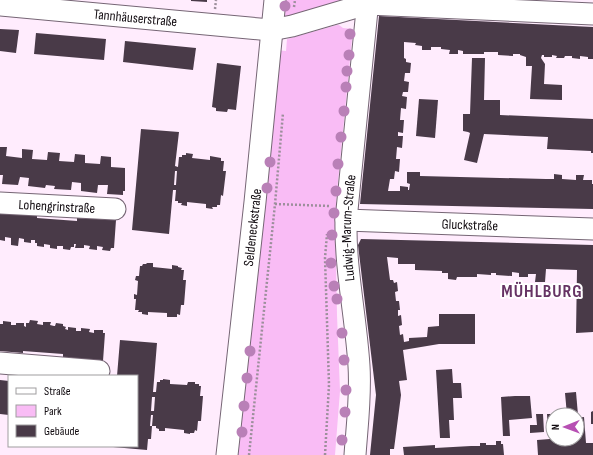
<svg xmlns="http://www.w3.org/2000/svg" width="593" height="455" viewBox="0 0 593 455" font-family="'Sofia Sans Condensed',sans-serif">
  <rect width="100%" height="100%" fill="#ffecfd"/>
  <g fill="#f9bcf5">
    <polygon points="284,0 357,0 282,18"/>
    <polygon points="337,25 339,25 343,28 353,29 336,202 340,203 340,210 335,211 337,315 340,391 335,455 235,455 276,50 286,51 287,39"/>
  </g>
  <g fill="#493a48" fill-rule="evenodd">
    <polygon points="191,0 207,0 207,2 191,1"/>
    <polygon points="379,16 593,27 593,59 588,59 588,57 580,56 580,59 572,58 572,56 565,56 564,58 556,58 557,56 552,55 552,57 544,57 544,55 542,55 541,58 545,64 544,84 562,85 562,100 530,99 532,66 526,66 526,57 520,55 520,54 513,54 513,56 498,55 498,52 484,52 484,54 463,54 463,51 458,50 458,54 449,54 450,50 441,49 441,47 431,47 431,50 422,50 422,46 415,45 416,43 404,42 404,58 406,59 406,62 411,63 410,73 405,73 404,81 409,82 408,92 403,92 402,96 407,97 406,109 401,108 400,120 404,120 403,133 398,132 398,136 403,136 402,148 397,147 396,159 400,159 399,172 395,171 394,179 390,179 388,191 400,191 400,186 408,187 408,190 409,190 410,184 407,183 407,172 420,172 420,176 546,179 554,179 554,174 562,175 562,179 576,180 576,175 584,175 583,180 592,180 592,184 593,184 593,209 360,204"/>
    <polygon points="0,29 19,30 16,53 0,51"/>
    <polygon points="36,33 106,39 104,60 34,54"/>
    <polygon points="125,41 196,48 193,70 123,62"/>
    <polygon points="472,58 485,58 484,100 500,100 500,115 593,119 593,153 591,153 591,151 547,149 548,137 484,134 477,163 464,160 470,133 468,132 463,131 463,114 470,114"/>
    <polygon points="217,63 241,66 236,110 228,109 227,112 216,111 216,108 212,107"/>
    <polygon points="419,99 438,100 435,138 416,136"/>
    <path d="M141 129 179 132 175 166 178 167 179 157H182V155H186V153L193 154 192 158 210 160V156L221 158V161H224L223 171H226L223 196 221 195 220 205H217V207H212L213 209 206 208V204L187 202V206L181 205 182 203H178V201H175L176 190H173L169 234 132 230ZM175 171H177L176 185H174Z"/>
    <polygon points="0,147 7,147 6,156 22,158 22,149 33,150 32,159 47,160 48,152 60,153 59,161 74,162 75,154 85,155 85,163 100,164 101,156 111,157 111,167 125,168 125,191 123,191 123,195 107,194 108,185 98,185 97,193 81,191 81,183 72,182 71,190 54,189 55,186 46,185 45,188 28,186 29,178 20,177 18,185 2,184 3,175 0,175"/>
    <polygon points="0,210 37,213 37,218 77,221 77,218 116,220 114,248 111,248 110,251 102,250 103,247 97,246 97,250 89,249 90,246 84,245 84,248 75,248 76,244 74,244 74,247 71,247 70,250 63,249 63,246 57,246 57,249 50,248 50,245 44,244 44,247 37,246 37,243 35,243 35,240 31,240 31,243 24,242 24,239 19,238 18,246 11,245 11,238 5,237 5,241 0,240"/>
    <polygon points="361,239 593,245 593,332 576,333 577,270 546,269 545,282 535,282 536,274 528,274 528,277 519,277 519,273 512,272 512,276 496,275 496,273 491,273 491,275 477,274 477,277 457,277 456,280 448,279 448,273 442,273 442,271 415,270 415,264 398,264 398,258 387,257 390,280 393,280 394,283 397,282 398,291 395,292 396,301 399,301 400,310 398,310 398,316 401,315 402,325 399,326 400,335 403,334 404,342 409,341 409,338 427,337 428,327 439,326 439,314 475,314 475,344 439,344 403,350 407,380 399,381 401,395 394,449 390,449 390,455 370,455 376,395 358,245"/>
    <polygon points="147,263 153,263 153,267 172,269 172,265 178,266 178,267 182,268 181,270 184,270 183,280 186,280 184,305 181,305 180,315 177,314 177,317 167,317 167,313 148,312 148,315 142,314 142,312 138,312 139,310 135,310 136,299 134,299 134,294 137,295 138,281 135,280 136,276 139,276 140,266 142,266 143,264 146,264"/>
    <polygon points="30,320 38,321 37,324 43,325 43,322 51,322 50,325 54,326 55,326 56,323 63,324 63,326 66,327 65,329 68,330 68,327 76,328 76,331 81,331 81,328 90,329 89,332 94,333 94,330 103,330 103,333 105,333 103,361 63,357 63,354 23,351 23,353 0,351 0,324 3,324 3,321 11,322 11,325 16,325 16,323 24,323 24,326 26,327 26,323 29,323"/>
    <path d="M120 340 157 343 153 392H156L157 382H160V380H163V379L170 380V384L187 385 188 382H195V384H199V386H201L200 396H203L201 421H198L197 431 195 430 194 433H190V434L184 433V430L165 428V431H159V429L156 428V426H152L153 415H151L150 426H152L151 439H148L147 450 113 447V446H137V376H117ZM152 397H155L154 411H151Z"/>
    <polygon points="452,369 453,383 461,383 462,398 453,398 454,420 449,420 450,438 440,438 436,370"/>
    <polygon points="0,380 9,381 9,415 0,414"/>
    <polygon points="576,392 578,415 567,415 565,393"/>
    <polygon points="515,396 530,396 532,418 509,420 510,436 503,436 501,397"/>
    <polygon points="593,411 593,424 591,424 591,412"/>
    <polygon points="536,414 543,414 544,432 530,433 530,425 537,425"/>
    <polygon points="547,414 552,414 553,432 548,432"/>
    <polygon points="584,417 586,443 593,443 593,455 538,455 537,440 550,439 550,437 553,437 553,440 577,439 577,418"/>
    <polygon points="496,441 501,441 501,444 503,444 504,455 404,455 403,447 435,445 435,448 471,446 480,446 480,443 486,443 486,445 496,445"/>
  </g>
  <g fill="none" stroke-linecap="round" stroke-linejoin="round">
    <defs>
      <g id="minor">
        <path id="s1" d="M0 5 271 30 292 26 367 4 593 14"/>
        <path id="s2" d="M0 203 115 209"/>
        <path id="s3" d="M346 220 593 229"/>
        <polyline points="0,363 99,371"/>
        <path id="s4" d="M227 455 255 202 275 0"/>
        <path id="s5" d="M355 455C357 426 361 396 359 366 356 317 345 269 346 220L368 0"/>
      </g>
    </defs>
    <use href="#minor" stroke="#756574" stroke-width="23"/>
    <g stroke="#9c8f9b" stroke-width="2.5" stroke-dasharray="2 2" stroke-linecap="butt">
      <polyline points="294,7 295,0"/>
      <polyline points="215,9 216,0"/>
      <polyline points="275,204 330,206"/>
      <polyline points="249,455 275,204 283,113"/>
      <polyline points="325,455 329,385 325,258 327,234"/>
    </g>
    <use href="#minor" stroke="#fff" stroke-width="21"/>
  </g>
  <g fill="#b980b7">
    <circle cx="285" cy="6" r="5.5"/>
    <circle cx="350" cy="34" r="5.5"/>
    <circle cx="349" cy="55" r="5.5"/>
    <circle cx="347" cy="71" r="5.5"/>
    <circle cx="346" cy="87" r="5.5"/>
    <circle cx="344" cy="111" r="5.5"/>
    <circle cx="341" cy="137" r="5.5"/>
    <circle cx="270" cy="162" r="5.5"/>
    <circle cx="338" cy="164" r="5.5"/>
    <circle cx="267" cy="188" r="5.5"/>
    <circle cx="336" cy="191" r="5.5"/>
    <circle cx="334" cy="213" r="5.5"/>
    <circle cx="332" cy="235" r="5.5"/>
    <circle cx="331" cy="263" r="5.5"/>
    <circle cx="334" cy="286" r="5.5"/>
    <circle cx="337" cy="299" r="5.5"/>
    <circle cx="342" cy="333" r="5.5"/>
    <circle cx="250" cy="351" r="5.5"/>
    <circle cx="344" cy="360" r="5.5"/>
    <circle cx="247" cy="378" r="5.5"/>
    <circle cx="346" cy="390" r="5.5"/>
    <circle cx="244" cy="406" r="5.5"/>
    <circle cx="345" cy="412" r="5.5"/>
    <circle cx="242" cy="432" r="5.5"/>
    <circle cx="342" cy="440" r="5.5"/>
  </g>
  <g text-anchor="middle" dominant-baseline="central" stroke-width="4" stroke-linejoin="round" paint-order="stroke">
    <g font-size="14" fill="#0f090e" stroke="#fff">
      <text stroke="none"><textPath href="#s1" startOffset="136">Tannhäuserstraße</textPath></text>
      <text stroke="none"><textPath href="#s2" startOffset="57">Lohengrinstraße</textPath></text>
      <text stroke="none"><textPath href="#s3" startOffset="124">Gluckstraße</textPath></text>
      <text stroke="none"><textPath href="#s5" startOffset="228">Ludwig-Marum-Straße</textPath></text>
      <text stroke="none"><textPath href="#s4" startOffset="229">Seldeneckstraße</textPath></text>
    </g>
    <g font-size="18" font-weight="bold" letter-spacing="1" fill="#663364" stroke="#fff">
      <text x="542" y="291">MÜHLBURG</text>
    </g>
  </g>
  <rect x="8" y="375" width="130" height="72" fill="#ffffff" stroke="#9f9d9f"/>
  <rect x="16" y="388" width="20" height="6" fill="#ffffff" stroke="#9f9d9f"/>
  <text x="44" y="395" font-size="12" fill="#0f090e">Straße</text>
  <rect x="16" y="405" width="20" height="12" fill="#f9bcf5" stroke="#9f9d9f"/>
  <text x="44" y="415" font-size="12" fill="#0f090e">Park</text>
  <rect x="16" y="425" width="20" height="12" fill="#493a48" stroke="#9f9d9f"/>
  <text x="44" y="435" font-size="12" fill="#0f090e">Gebäude</text>
  <g transform="translate(565 427) rotate(269)"><circle r="19" fill="#ffffff" stroke="#9f9d9f"/>
  <path d="M0-3L7 15L0 10L-7 15Z" fill="#b74fb3"/>
  <text y="-6" font-size="11" font-weight="bold" text-anchor="middle" fill="#0f090e">N</text>
  </g>
</svg>
